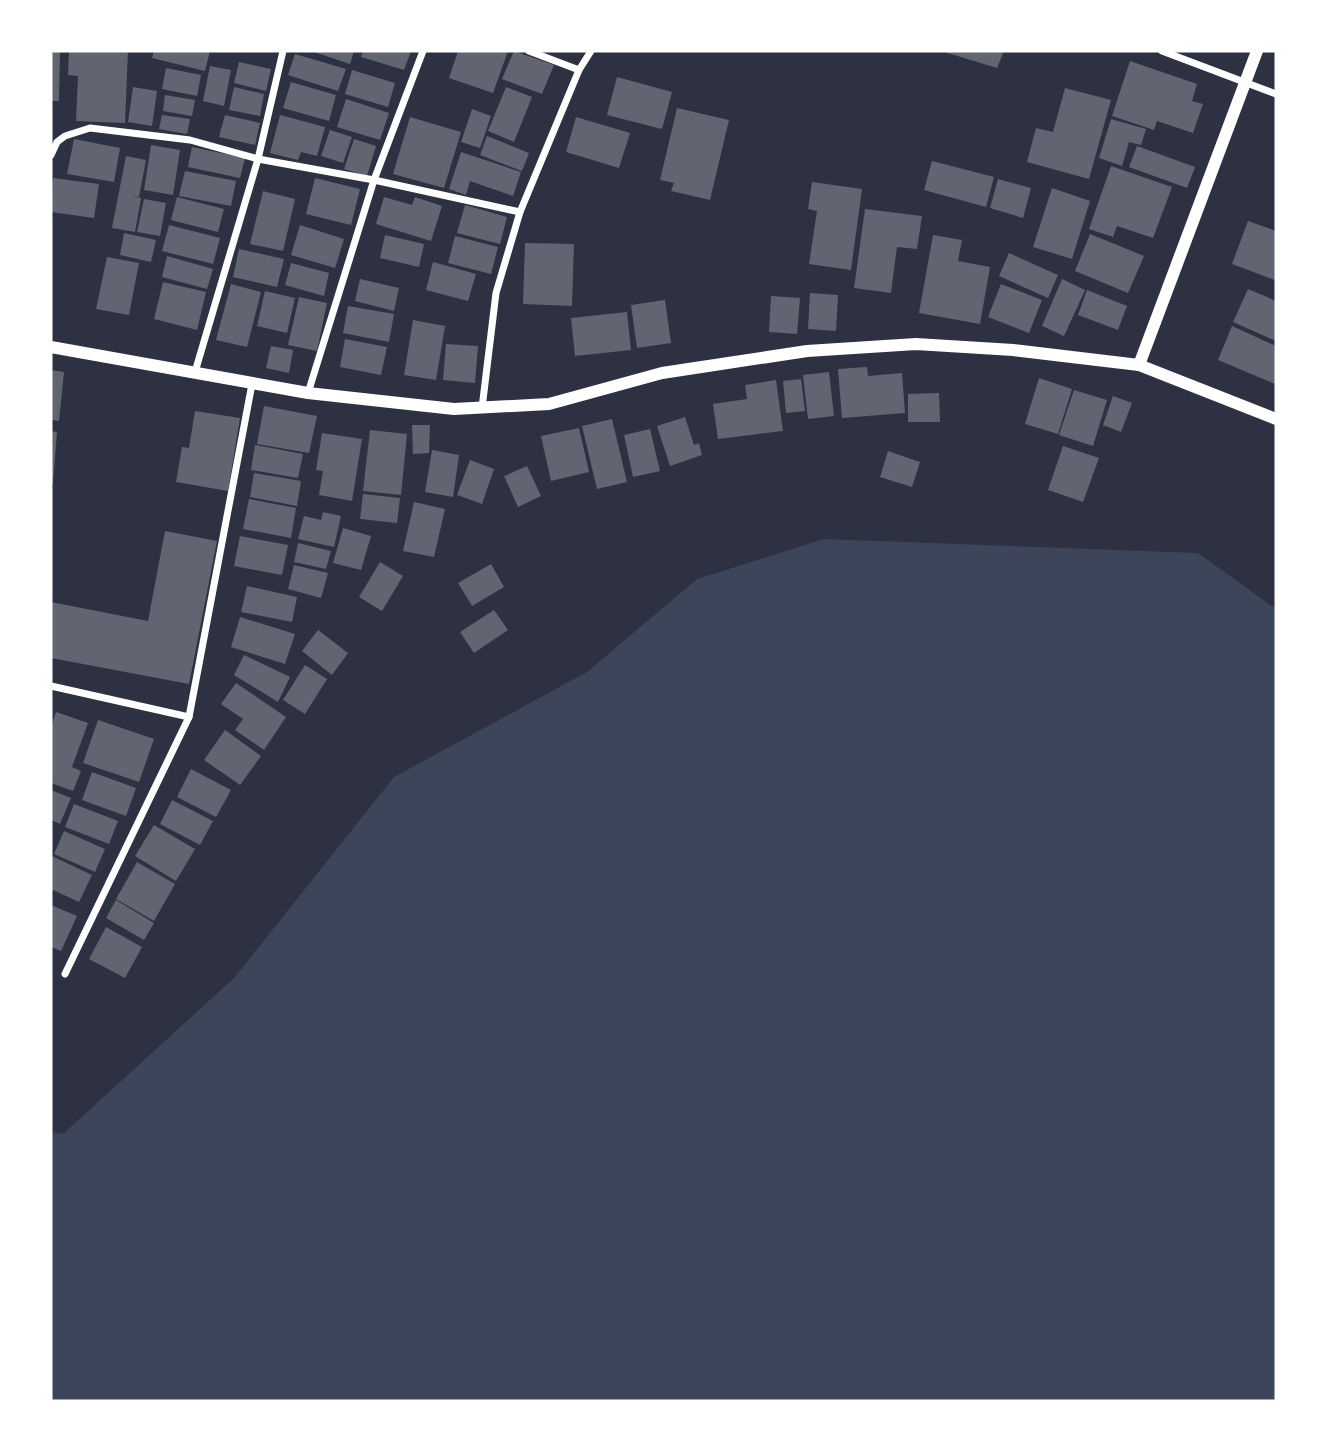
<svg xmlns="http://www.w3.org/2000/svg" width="1327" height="1452" viewBox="0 0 1327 1452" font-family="'Work Sans',sans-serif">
  <rect width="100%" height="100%" fill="#2d3142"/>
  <polygon fill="#3c4559" points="824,539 1198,553 1276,609 1276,1401 51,1401 51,1132 63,1134 234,978 394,777 587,672 697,579"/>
  <g fill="#626471">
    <polygon points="51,51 60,51 59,101 51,101"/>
    <polygon points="69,51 128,51 125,123 76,121 78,76 68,75"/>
    <polygon points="154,51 210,51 205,71 152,58"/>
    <polygon points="311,51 354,51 350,64"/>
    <polygon points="363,51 411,51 404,70 361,57"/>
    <polygon points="458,51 508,51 493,93 449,78"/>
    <polygon points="514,51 554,65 542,94 502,79"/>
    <polygon points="941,51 1004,51 997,68"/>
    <polygon points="295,54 346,69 338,91 288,75"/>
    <polygon points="1130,61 1197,84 1192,101 1203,104 1193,133 1157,121 1154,130 1112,116"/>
    <polygon points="239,62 271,69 266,91 234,83"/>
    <polygon points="210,66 231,70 224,106 203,101"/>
    <polygon points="166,68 201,75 197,96 162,89"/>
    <polygon points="352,70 395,83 388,107 345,94"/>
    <polygon points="617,77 672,92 662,129 607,115"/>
    <polygon points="291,82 336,95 329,121 283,108"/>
    <polygon points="133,87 157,91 152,126 128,122"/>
    <polygon points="234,87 264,94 260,116 229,110"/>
    <polygon points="506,87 532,97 514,142 488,131"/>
    <polygon points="1065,88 1111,100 1089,179 1027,162 1036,128 1053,132"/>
    <polygon points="165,95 195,100 192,116 163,111"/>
    <polygon points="346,99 389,113 380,140 337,127"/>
    <polygon points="677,108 729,120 710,200 671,191 674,183 660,180"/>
    <polygon points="472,109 491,116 480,148 461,142"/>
    <polygon points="162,115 190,119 187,134 159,129"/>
    <polygon points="225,115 260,123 255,145 219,137"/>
    <polygon points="280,115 325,127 317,156 301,152 298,160 270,153"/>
    <polygon points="410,117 461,132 444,188 393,174"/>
    <polygon points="576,117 630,133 619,168 566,152"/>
    <polygon points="1111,119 1146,129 1141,145 1129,142 1122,166 1099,158"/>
    <polygon points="330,130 352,137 343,163 321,156"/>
    <polygon points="487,136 529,153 522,171 480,155"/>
    <polygon points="74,139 120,148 114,182 67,174"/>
    <polygon points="354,139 376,146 367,176 344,169"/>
    <polygon points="151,145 180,150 173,195 144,190"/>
    <polygon points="1137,146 1195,167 1187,188 1129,167"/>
    <polygon points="192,147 245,158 240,178 188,167"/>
    <polygon points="461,152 521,172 513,196 470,181 466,195 449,189"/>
    <polygon points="126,156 146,160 139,197 131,196 141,198 135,232 112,228"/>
    <polygon points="932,161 994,177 986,207 924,190"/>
    <polygon points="1111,166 1172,187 1153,238 1117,226 1113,237 1089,229"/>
    <polygon points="185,171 236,181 231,206 179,196"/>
    <polygon points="53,178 99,184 94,218 51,212"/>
    <polygon points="315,178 360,189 351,225 306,214"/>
    <polygon points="998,179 1031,188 1023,218 990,208"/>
    <polygon points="812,182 862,189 851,270 809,264 817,211 808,209"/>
    <polygon points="1052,188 1090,201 1072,259 1033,247"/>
    <polygon points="263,191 295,199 283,251 250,244"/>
    <polygon points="177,197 224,209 218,232 171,220"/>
    <polygon points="384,197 412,205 415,197 442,206 431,241 376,224"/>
    <polygon points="144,199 166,203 160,236 137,232"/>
    <polygon points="465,205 507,217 500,244 457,233"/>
    <polygon points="865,209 922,216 917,249 897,247 891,293 854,288"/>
    <polygon points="1248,221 1276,231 1275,280 1232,264"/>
    <polygon points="169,225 220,238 213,264 162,251"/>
    <polygon points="300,225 344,239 335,268 291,255"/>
    <polygon points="124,233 156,240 151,262 120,255"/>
    <polygon points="1090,234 1144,256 1128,293 1075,271"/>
    <polygon points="385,235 424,244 419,267 380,258"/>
    <polygon points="933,235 962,240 958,261 990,267 980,324 919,313"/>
    <polygon points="455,236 498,247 491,274 448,263"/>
    <polygon points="525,243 574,244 572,306 523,304"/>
    <polygon points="239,249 284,259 277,287 233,277"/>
    <polygon points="1009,253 1058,275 1048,298 999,276"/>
    <polygon points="167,256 213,269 207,289 162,277"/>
    <polygon points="107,257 139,263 129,315 96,309"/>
    <polygon points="433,262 476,274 468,301 426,290"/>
    <polygon points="291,263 329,273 324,296 285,285"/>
    <polygon points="360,279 399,288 394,311 355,301"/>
    <polygon points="1062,279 1085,290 1064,336 1042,326"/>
    <polygon points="163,282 206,292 197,330 154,319"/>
    <polygon points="231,284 261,292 247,347 216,340"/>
    <polygon points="1001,284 1042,300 1029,333 988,317"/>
    <polygon points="1248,289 1276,301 1276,341 1233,322"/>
    <polygon points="1087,290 1127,306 1118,330 1078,315"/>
    <polygon points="265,291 295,298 287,333 257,326"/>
    <polygon points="810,293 838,295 836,331 808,329"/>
    <polygon points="771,296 800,298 797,334 769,332"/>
    <polygon points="299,297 327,303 317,351 288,345"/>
    <polygon points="665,300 671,343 637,348 631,305"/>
    <polygon points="348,306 394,314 389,342 343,333"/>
    <polygon points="627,312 631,350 575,356 571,318"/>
    <polygon points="413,320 445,326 436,380 404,375"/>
    <polygon points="1232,326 1276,346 1275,384 1218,360"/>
    <polygon points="345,339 387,347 381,375 340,367"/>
    <polygon points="446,344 478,346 475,383 443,380"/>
    <polygon points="271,346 293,350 289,373 266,368"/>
    <polygon points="867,367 868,376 902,373 905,413 842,418 838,369"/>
    <polygon points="51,370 64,372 59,421 51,420"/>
    <polygon points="829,372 834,416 808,419 803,375"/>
    <polygon points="1039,378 1072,389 1058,434 1025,424"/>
    <polygon points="801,379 805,411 786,413 783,381"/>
    <polygon points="776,380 783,431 718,439 713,404 747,399 745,385"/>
    <polygon points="1074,390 1107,400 1093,446 1059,435"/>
    <polygon points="939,393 940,422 908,422 908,394"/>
    <polygon points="1113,396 1132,403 1121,432 1103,425"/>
    <polygon points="264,406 317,416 309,453 257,444"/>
    <polygon points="195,411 240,418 228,491 176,482 182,447 189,448"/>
    <polygon points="685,417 694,445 699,443 702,455 670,466 657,426"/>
    <polygon points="612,419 627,482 597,489 582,426"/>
    <polygon points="412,425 430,425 429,453 413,454"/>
    <polygon points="579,428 589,472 551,481 541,436"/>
    <polygon points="650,429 660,471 633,477 624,435"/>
    <polygon points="370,430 407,434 401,495 363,491"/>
    <polygon points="51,431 57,432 53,483 51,483"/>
    <polygon points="322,433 362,439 352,501 319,495 323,471 316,470"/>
    <polygon points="255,445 303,454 298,478 251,470"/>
    <polygon points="1063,446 1099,458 1083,502 1048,490"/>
    <polygon points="432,450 459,455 453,497 425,492"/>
    <polygon points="888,451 920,462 912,487 880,477"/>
    <polygon points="470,460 494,469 482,504 457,495"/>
    <polygon points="527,466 541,496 518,507 504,476"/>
    <polygon points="254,473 301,481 297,506 250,497"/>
    <polygon points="363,494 400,498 397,523 360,519"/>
    <polygon points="249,499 296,508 291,538 243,529"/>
    <polygon points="414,502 445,509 434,557 403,551"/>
    <polygon points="323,512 341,516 334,547 298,539 304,516 321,520"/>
    <polygon points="343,528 371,536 361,570 333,563"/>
    <polygon points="165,531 217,541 189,684 51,658 51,602 148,621"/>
    <polygon points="240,536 288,545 282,575 234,566"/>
    <polygon points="298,543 331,551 326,569 294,562"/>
    <polygon points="380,562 403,576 382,611 359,597"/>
    <polygon points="491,564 504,587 472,606 458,583"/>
    <polygon points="294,565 328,573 321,598 288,589"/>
    <polygon points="247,586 297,597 292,622 241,612"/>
    <polygon points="494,610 508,630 474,653 460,632"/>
    <polygon points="240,617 295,634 285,664 231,647"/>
    <polygon points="318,630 348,653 332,675 302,651"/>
    <polygon points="244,655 290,677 278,702 234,675"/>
    <polygon points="305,665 327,679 305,714 283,700"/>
    <polygon points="236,683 286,717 264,750 235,730 243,719 221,704"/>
    <polygon points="56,712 88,723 72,767 81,771 73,791 51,783 51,727"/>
    <polygon points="98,720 154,739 139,782 83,763"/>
    <polygon points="225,730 261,756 240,785 204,760"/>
    <polygon points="191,769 231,790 216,817 177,797"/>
    <polygon points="92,772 136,788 126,816 82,800"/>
    <polygon points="51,790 71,798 60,824 51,820"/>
    <polygon points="172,800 213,821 200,845 160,824"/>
    <polygon points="74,804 118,821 109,844 65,827"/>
    <polygon points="154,825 195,849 176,881 135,856"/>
    <polygon points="64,831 105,849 95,872 54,854"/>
    <polygon points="52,856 92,875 79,902 51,889"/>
    <polygon points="137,862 175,884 154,921 116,899"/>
    <polygon points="116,900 154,923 144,940 106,918"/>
    <polygon points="51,905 77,916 61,951 51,947"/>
    <polygon points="106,927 142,947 125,978 89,959"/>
  </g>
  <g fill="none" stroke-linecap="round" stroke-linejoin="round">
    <g stroke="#fff" stroke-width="7">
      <polyline points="1162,51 1276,94"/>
      <polyline points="579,70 591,51"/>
      <polyline points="51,155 57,142 65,136 90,128 190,140 258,159 374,180 520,212"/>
      <polyline points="195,372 258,159 283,51"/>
      <polyline points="308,393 374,180 423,51"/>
      <polyline points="482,408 496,293 520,212 579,70 529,51"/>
      <polyline points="51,686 189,717"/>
      <polyline points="65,974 189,717 252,384"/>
    </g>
    <g stroke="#fff" stroke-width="12">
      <polyline points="51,347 308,393 454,409 549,404 662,373 807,351 916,344 1013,350 1139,365 1276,419"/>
      <polyline points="1139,365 1257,51"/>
    </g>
  </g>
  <rect width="1327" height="1452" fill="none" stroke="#ffffff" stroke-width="105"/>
</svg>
